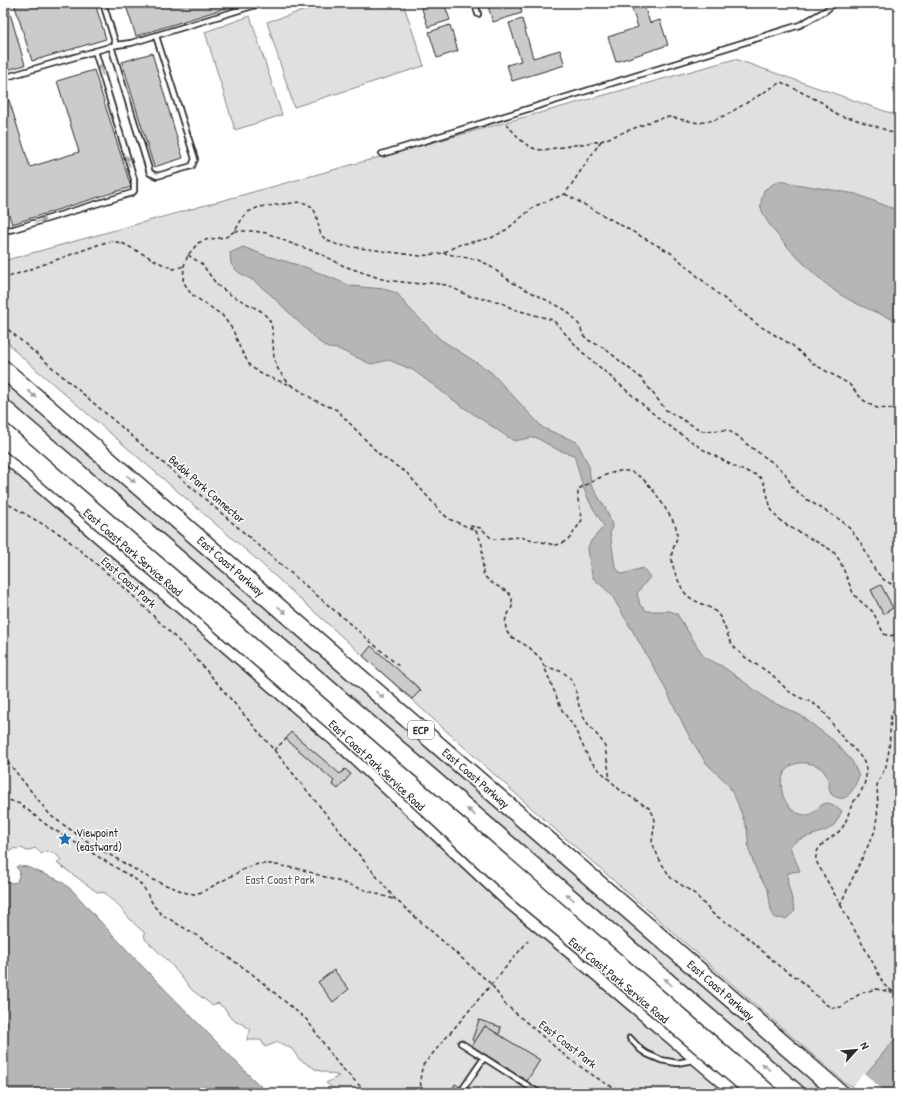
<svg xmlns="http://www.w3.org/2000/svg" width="902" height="1096" viewBox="0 0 902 1096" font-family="'Patrick Hand',sans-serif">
  <rect width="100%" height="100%" fill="#fff"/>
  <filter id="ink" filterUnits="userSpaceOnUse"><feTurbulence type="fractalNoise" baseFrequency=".025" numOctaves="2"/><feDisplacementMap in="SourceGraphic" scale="8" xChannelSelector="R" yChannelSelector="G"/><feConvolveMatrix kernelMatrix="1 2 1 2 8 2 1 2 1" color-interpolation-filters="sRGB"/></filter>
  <g filter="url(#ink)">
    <g fill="#e0e0e0" stroke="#868686">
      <polygon points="328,3 403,3 424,66 294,107 267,22"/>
      <polygon points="250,16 282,115 235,130 205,32"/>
      <polygon points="735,59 899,116 899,1093 869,1093 845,1083 548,823 255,558 16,352 3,336 3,261"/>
      <polygon points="3,380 828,1093 807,1093 3,397"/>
      <path d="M3 462 361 764 507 904 728 1093H334V1089L326 1083 339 1076 317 1070 299 1059 292 1049 278 1042 265 1047 261 1040H247L248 1035 251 1029 245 1027 243 1024 236 1022 228 1015 227 1011 218 1003 212 1005 192 990 170 963 145 939 144 932C133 924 126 914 117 904 113 900 108 899 106 893L97 892 57 863 61 860 56 854 45 851 42 854 35 848 27 851 21 848 16 849 15 848 5 854 4 858 7 862 6 865 3 864Z"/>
    </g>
    <g fill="#b6b6b6" stroke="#7e7e7e">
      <path d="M778 181 856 194 899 211V322C880 314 859 306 841 295 820 282 767 231 761 208 760 203 763 195 764 190Z"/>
      <path d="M243 247 267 256 305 267 351 286 384 289 397 293 406 305 440 339 491 372 543 428 577 442 589 466 591 485 606 509 611 522 612 527 610 532 615 567 622 574 643 568 650 577 637 593 640 605 647 611H670L677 614 704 657 722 666 770 701 800 715 833 740 852 761 859 776C854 788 847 807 831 794 829 790 829 787 829 783 826 767 813 762 799 763 772 767 779 808 800 814 821 821 817 789 842 811 839 816 836 824 832 827 821 835 795 837 790 847L800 871 792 872 787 874 788 884 795 911 786 919 775 918 771 910 768 890 757 872 749 850 747 829 738 804 728 784 706 763 689 736 661 680 611 594 593 578 590 566 588 547 591 541 604 526 590 503 583 487 574 455 558 450 535 437 514 441 460 405 413 370 389 360 371 364 338 349 328 348 318 341 271 295 254 281 238 272 231 264 230 253Z"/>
      <polygon points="18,866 27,867 61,881 73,891 97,918 144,968 252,1078 268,1093 3,1093 3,880 11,883 17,882 20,872 16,867"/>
      <polygon points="899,1034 899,1093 850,1093"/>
    </g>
    <polygon fill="#fff" points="864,1073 886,1093 848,1093"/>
    <g fill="#cbcbcb" stroke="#2b2b2b">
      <polygon points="3,3 7,3 25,65 7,70 3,57"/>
      <polygon points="14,3 95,3 106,39 32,61"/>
      <polygon points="125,3 242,3 136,36"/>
      <polygon points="420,3 444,3 450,20 428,27"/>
      <polygon points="487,3 519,3 522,13 493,22"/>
      <polygon points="630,3 643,3 650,23 660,20 668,45 616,62 608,37 638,27"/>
      <polygon points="522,19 533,58 560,50 565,65 512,81 507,65 521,61 509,23"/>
      <polygon points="450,25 458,51 437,58 429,32"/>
      <polygon points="152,53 183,158 154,167 122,62"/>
      <polygon points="94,70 131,187 12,224 3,197 3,102 9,100 30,167 79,152 57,81"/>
      <polygon points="881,585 893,608 883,614 871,590"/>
      <polygon points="371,646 421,690 412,699 363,656"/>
      <polygon points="291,732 340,774 345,769 351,774 338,789 332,784 334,781 286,739"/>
      <polygon points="334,970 349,989 333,1002 318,982"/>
      <polygon points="479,1020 501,1027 499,1035 485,1026 475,1042 472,1040"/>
      <polygon points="485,1026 540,1060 527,1081 472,1046"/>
      <polygon points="455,1084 460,1087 458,1091 453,1088"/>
    </g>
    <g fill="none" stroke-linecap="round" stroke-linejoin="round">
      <defs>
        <g id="service">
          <polyline points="103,3 116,45"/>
          <polyline points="475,3 478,14"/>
          <polyline points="111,46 150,173 157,176 192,166 195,159 156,36"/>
          <polyline points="3,78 116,45 131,43 262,3"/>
          <polyline points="382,154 800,25 825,11 835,3"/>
          <polyline points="3,227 8,230 14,229 132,193 134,191 134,179 95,51"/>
          <polyline points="630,1038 641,1050 647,1054 661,1060 677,1063 693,1060"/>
          <polyline points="461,1043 539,1093"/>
          <polyline points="460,1093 484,1058"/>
        </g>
        <polyline id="minor" points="3,456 342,748 507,902 574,957 734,1093"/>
        <g id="motorway">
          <polyline points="3,369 840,1093"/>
          <polyline points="3,408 796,1093"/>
        </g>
      </defs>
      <use href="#service" stroke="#2b2b2b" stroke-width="8"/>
      <use href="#minor" stroke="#2b2b2b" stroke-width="12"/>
      <use href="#motorway" stroke="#2b2b2b" stroke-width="20"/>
      <g stroke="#2b2b2b" stroke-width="1.5" stroke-dasharray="4 3" stroke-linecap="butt">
        <path d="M506 124C517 135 526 150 543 150L601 141 658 119 669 117 699 123 714 120 728 114 781 82 823 103 837 115 844 117 851 118 886 130 899 136"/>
        <polyline points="601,141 565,194 535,206 506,230 491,238 458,245 443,253 420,256 338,245 328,241 322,236 320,232 316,214 313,208 308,204 300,202 259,207 248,212 243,217 235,231 226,237 205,240 198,243 188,255 184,266 183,281 191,294 222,315 233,330 240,348 250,366 263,375 293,386 316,401 337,410 381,456 407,473 440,511 449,519 475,530 478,534 482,545 483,572 484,576 492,583 508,592 512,598 512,607 506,618 505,623 507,632 510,636 530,648 541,659 562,710 574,727 590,761 621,791 649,808 654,816 655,821 652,842 660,861 671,878 695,894 713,914 739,930 779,966 799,979 824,1003 830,1007 835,1008 841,1007 861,993 876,989 892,992 899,990"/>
        <polyline points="565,194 671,253 717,293 758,325 792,345 812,363 849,384 862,399 869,404 877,408 899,409"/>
        <polyline points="235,231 253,231 267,233 290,243 319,253 344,266 385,280 421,284 431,283 447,285 469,296 500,302 513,309 553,320 581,351 663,422 704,450 739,469 757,475 762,479 765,486 771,509 778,519 788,526 833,551 840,561 853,593 858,599 873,612 884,634 889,636 899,634"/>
        <polyline points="443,253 478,260 487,264 513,283 564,309 573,317 580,326 583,335 588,340 604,348 641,378 666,410 702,431 727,430 738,436 745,443 772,462 785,473 793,488 806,499 842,521 851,530 863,546 875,570 884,580 899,588"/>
        <polyline points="188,255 202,264 217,285 231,295 261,311 266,316 270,321 272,328 274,358 278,369 284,378 292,386"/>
        <polyline points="3,279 103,243 113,241 124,244 166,266 174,269 184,266"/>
        <polyline points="3,325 400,667"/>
        <polyline points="3,501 63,536 126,589 194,656 274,750 395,899 491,984 505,1004 569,1059 603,1082 625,1093"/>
        <path d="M470 526 481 528 492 539 520 537 555 545 561 544 570 538 582 520C582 510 574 497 580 488 592 482 606 473 620 471 645 467 663 506 675 524 680 539 675 540 672 553 670 564 679 584 685 593 694 603 707 604 716 612 726 622 726 639 736 649 746 660 761 666 773 676 780 681 785 690 793 694 801 699 811 701 817 706 829 715 834 729 844 739 852 748 865 757 866 770 867 777 864 787 860 793 858 797 855 799 853 803 848 811 848 820 842 828 833 840 814 843 816 861L873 963 884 985 899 996"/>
        <polyline points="544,666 563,672 570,678 575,687 579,706 584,718 588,724 602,741 605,747 610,779"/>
        <polyline points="274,750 286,739"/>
        <polyline points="3,756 51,816 91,844 153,880 187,893 194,894 202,892 246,868 258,864 270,864 300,869 393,899"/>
        <polyline points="3,798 20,804 48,826 138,881 144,888 154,906 161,914 204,940 251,973 307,1020 338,1064 367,1093"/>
        <polyline points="840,905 875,831 878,808 877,785 886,766 889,750 891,715 899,699"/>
        <path d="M423 1093C419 1083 420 1076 423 1065L528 941"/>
      </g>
      <use href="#service" stroke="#fff" stroke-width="4.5"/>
      <use href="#minor" stroke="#fff" stroke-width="9"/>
      <use href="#motorway" stroke="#fff" stroke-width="17"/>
    </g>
    <defs><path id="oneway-solid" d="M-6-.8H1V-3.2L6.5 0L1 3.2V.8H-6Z"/></defs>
    <g fill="#a0a0a0">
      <use href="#oneway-solid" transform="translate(101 70) rotate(-108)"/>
      <use href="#oneway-solid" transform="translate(128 161) rotate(-107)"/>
      <use href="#oneway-solid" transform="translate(40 221) rotate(-17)"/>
      <use href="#oneway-solid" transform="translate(32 394) rotate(41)"/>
      <use href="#oneway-solid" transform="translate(131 479) rotate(41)"/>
      <use href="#oneway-solid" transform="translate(282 610) rotate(41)"/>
      <use href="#oneway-solid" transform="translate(380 695) rotate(41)"/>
      <use href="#oneway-solid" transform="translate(471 812) rotate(-139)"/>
      <use href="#oneway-solid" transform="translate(570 897) rotate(-139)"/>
      <use href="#oneway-solid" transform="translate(668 982) rotate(-139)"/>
      <use href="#oneway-solid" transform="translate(766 1067) rotate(-139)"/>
    </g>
  </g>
  <defs>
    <symbol id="sight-bare" viewBox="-9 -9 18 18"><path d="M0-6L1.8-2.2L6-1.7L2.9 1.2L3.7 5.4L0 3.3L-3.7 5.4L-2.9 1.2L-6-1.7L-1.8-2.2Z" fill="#1f6fb2" stroke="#fff" stroke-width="2.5" paint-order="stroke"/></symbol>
  </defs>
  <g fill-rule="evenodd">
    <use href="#sight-bare" x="55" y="829" width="20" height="20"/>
  </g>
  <g text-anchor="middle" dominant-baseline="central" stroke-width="3" stroke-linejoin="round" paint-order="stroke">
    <rect fill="#fff" stroke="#6b6b6b" stroke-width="1" x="408" y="721" width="26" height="18" rx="3"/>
    <g font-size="11" font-weight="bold" fill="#2b2b2b">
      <text x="421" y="730">ECP</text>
    </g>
    <g font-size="12" fill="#2b2b2b" stroke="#fff">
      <text transform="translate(207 489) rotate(41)">Bedok Park Connector</text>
      <text transform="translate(133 552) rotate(41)">East Coast Park Service Road</text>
      <text transform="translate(231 566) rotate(41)">East Coast Parkway</text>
      <text transform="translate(129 582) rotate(42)">East Coast Park</text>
      <text transform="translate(377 765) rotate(43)">East Coast Park Service Road</text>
      <text transform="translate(476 778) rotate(41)">East Coast Parkway</text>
      <text transform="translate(619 980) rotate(40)">East Coast Park Service Road</text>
      <text transform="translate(721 990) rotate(41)">East Coast Parkway</text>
      <text transform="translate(568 1044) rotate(38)">East Coast Park</text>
    </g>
    <g font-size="12" fill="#2b2b2b" stroke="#fff" text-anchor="start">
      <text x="76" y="832">Viewpoint<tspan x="76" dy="14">(eastward)</tspan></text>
    </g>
    <g font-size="12" fill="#585858" stroke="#fff">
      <text x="280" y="879">East Coast Park</text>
    </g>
  </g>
  <rect width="902" height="1096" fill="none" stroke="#fff" stroke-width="16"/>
  <rect x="8" y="8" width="886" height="1080" fill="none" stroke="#2b2b2b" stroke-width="1.5" filter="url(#ink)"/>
  <g transform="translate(856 1050) rotate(63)" stroke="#ffffff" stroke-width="3" paint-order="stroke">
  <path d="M0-3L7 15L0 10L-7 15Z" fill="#2b2b2b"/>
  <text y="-6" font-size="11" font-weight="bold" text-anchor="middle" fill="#2b2b2b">N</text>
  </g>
</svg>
